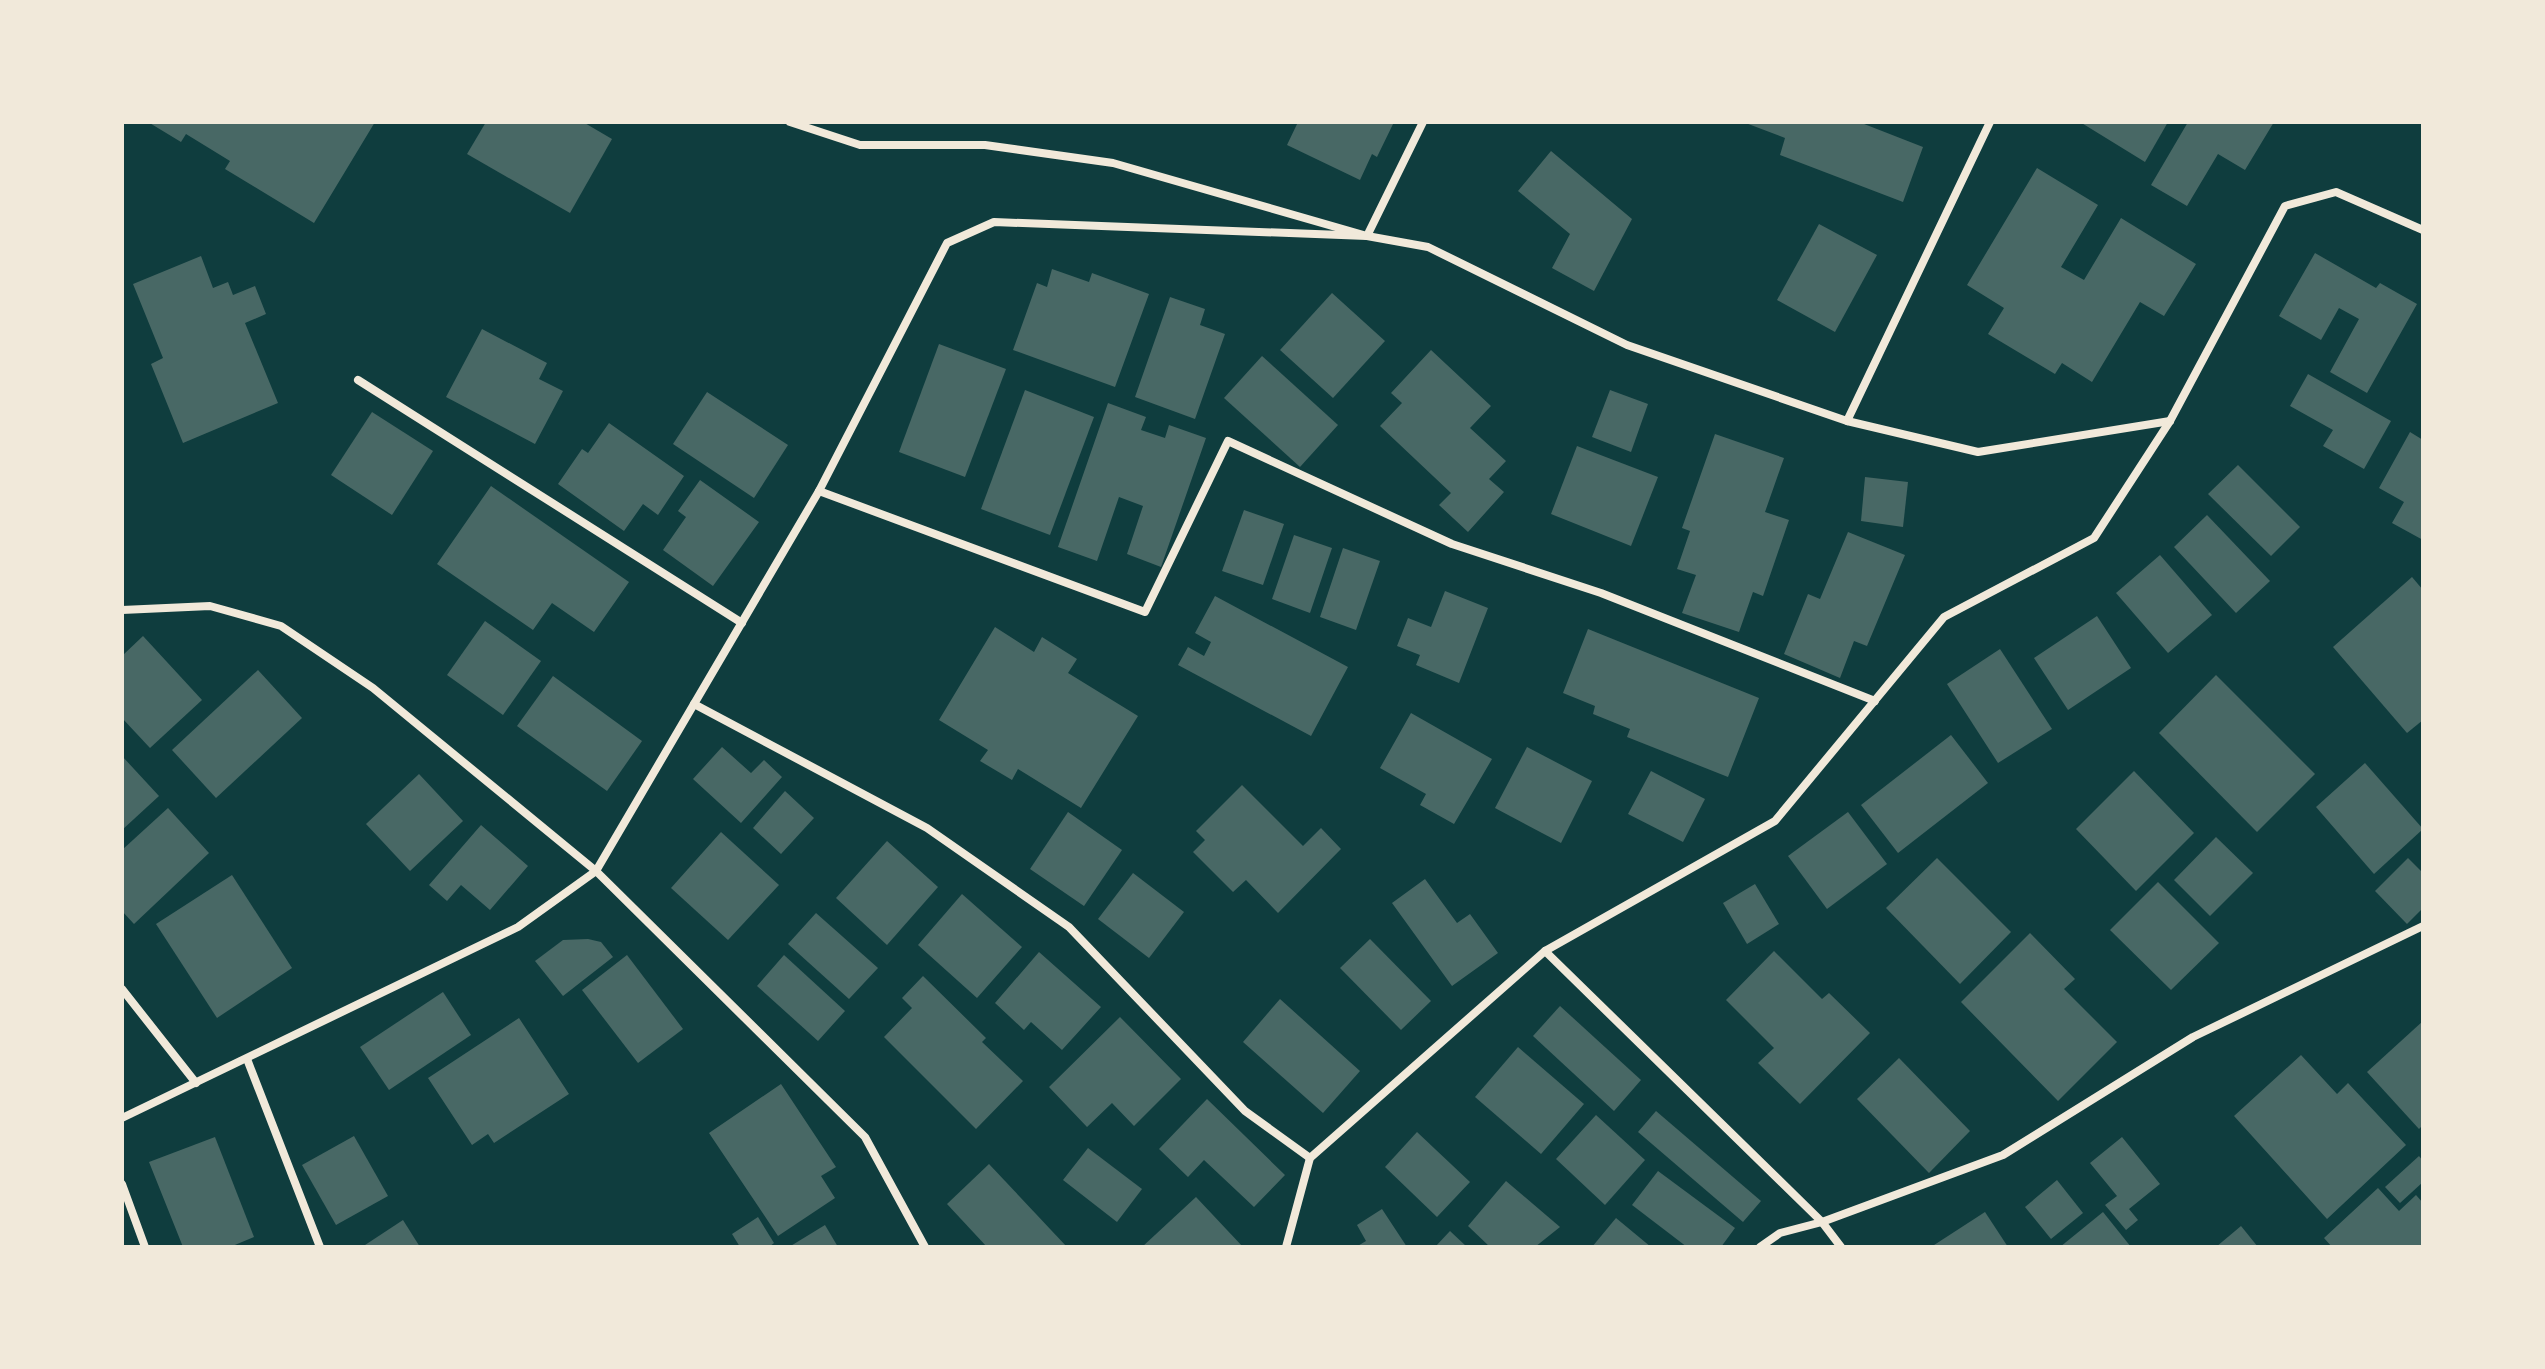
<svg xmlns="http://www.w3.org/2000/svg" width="2545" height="1369" viewBox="0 0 2545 1369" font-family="'Work Sans',sans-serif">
  <rect width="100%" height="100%" fill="#0f3d3e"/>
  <g fill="#486865">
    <polygon points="148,122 375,122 314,223 225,169 230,161 186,134 181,142"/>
    <polygon points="486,122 583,122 612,139 570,213 467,154"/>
    <polygon points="1298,122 1394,122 1377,157 1372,154 1360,180 1287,145"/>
    <polygon points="1743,122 1859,122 1923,147 1903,202 1780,155 1785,138"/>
    <polygon points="2080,122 2168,122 2145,162"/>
    <polygon points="2188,122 2274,122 2245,170 2218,154 2187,206 2151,185"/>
    <polygon points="1551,151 1632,219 1594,291 1552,268 1570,234 1518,191"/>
    <polygon points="2037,168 2098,205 2061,267 2084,280 2121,218 2196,264 2164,316 2140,302 2092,382 2062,363 2055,374 1988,334 2004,308 1967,285"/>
    <polygon points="1819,224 1877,255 1835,332 1777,300"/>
    <polygon points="2315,253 2376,288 2380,283 2417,304 2367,393 2330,372 2359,319 2339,308 2321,340 2279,316"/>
    <polygon points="201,256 213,288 228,282 233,295 255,286 266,314 245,323 278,403 183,443 151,364 163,358 133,284"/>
    <polygon points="1052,269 1089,282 1092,273 1149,294 1115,387 1013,350 1037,283 1047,287"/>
    <polygon points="1332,293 1385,341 1333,398 1280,350"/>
    <polygon points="1170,297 1205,309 1200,325 1225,334 1195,419 1135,397"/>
    <polygon points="482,329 547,363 539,379 563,391 535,444 446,397"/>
    <polygon points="939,344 1006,369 965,477 899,452"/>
    <polygon points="1431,350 1491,406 1470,428 1506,461 1489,479 1504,492 1468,532 1439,505 1451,493 1380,426 1402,403 1391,393"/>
    <polygon points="1262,356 1338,425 1300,467 1224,398"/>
    <polygon points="2308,374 2391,421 2364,469 2323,446 2333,430 2290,406"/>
    <polygon points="1025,390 1094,417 1050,535 981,509"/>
    <polygon points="1610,390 1648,404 1631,452 1592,437"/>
    <polygon points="707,392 788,445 754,498 673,444"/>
    <polygon points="1108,403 1146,417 1141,430 1165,438 1169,425 1206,438 1161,567 1127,554 1143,506 1119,497 1097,561 1058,547"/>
    <polygon points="372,412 433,451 392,515 331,475"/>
    <polygon points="609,423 684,476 658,515 643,504 624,531 558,484 582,449 588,453"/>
    <polygon points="2410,432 2423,440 2423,540 2392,523 2404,502 2379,488"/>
    <polygon points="1715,434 1784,458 1765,512 1789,520 1763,596 1753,592 1739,632 1682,613 1696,575 1677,569 1690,531 1682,528"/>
    <polygon points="1577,446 1658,477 1631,546 1551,514"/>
    <polygon points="2238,465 2300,527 2271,556 2208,494"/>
    <polygon points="1865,477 1908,482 1903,527 1861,521"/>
    <polygon points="700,480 759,522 713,586 663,550 686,517 678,511"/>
    <polygon points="491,486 629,582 594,632 552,603 533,630 437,564"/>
    <polygon points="1244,510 1284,524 1263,585 1222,571"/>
    <polygon points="2207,515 2270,581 2236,613 2174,547"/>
    <polygon points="1848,532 1905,555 1867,646 1854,641 1840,678 1784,654 1808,594 1820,599"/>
    <polygon points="1294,535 1332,548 1310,613 1272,599"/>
    <polygon points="1343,548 1380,561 1356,630 1320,617"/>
    <polygon points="2160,555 2212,615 2168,653 2116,593"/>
    <polygon points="2412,577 2423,590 2423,720 2407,733 2333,647"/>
    <polygon points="1445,591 1488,608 1459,683 1416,665 1420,655 1397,646 1408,618 1431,627"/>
    <polygon points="1215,596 1348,667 1311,736 1178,665 1188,647 1204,656 1211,642 1195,633"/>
    <polygon points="2097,616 2131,668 2068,710 2034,658"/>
    <polygon points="485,621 541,661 503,715 447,675"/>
    <polygon points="995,627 1034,652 1042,637 1077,659 1068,673 1138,716 1081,808 1018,769 1012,780 980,761 988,750 939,720"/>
    <polygon points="1588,629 1759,698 1728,777 1627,737 1630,729 1593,714 1595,706 1563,693"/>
    <polygon points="143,636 202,700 150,748 122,718 122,656"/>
    <polygon points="2000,649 2052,729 1998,763 1947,684"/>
    <polygon points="258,670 302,718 216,798 172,750"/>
    <polygon points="2216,675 2315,774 2257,832 2159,733"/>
    <polygon points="553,676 642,741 607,791 517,726"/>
    <polygon points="1411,713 1492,759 1454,824 1420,805 1426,794 1380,768"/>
    <polygon points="1951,735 1988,783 1898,853 1861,805"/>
    <polygon points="722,747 751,773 764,760 782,777 741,823 693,779"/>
    <polygon points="1527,747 1592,781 1561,843 1495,808"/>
    <polygon points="122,756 159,796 122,830"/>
    <polygon points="2365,763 2423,829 2374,874 2316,807"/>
    <polygon points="1651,771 1705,799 1683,842 1628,814"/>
    <polygon points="2134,771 2194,833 2136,891 2076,829"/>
    <polygon points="419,774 463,821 410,871 366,824"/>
    <polygon points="1242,785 1303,846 1321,828 1341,849 1278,913 1246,880 1233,892 1193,852 1205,840 1196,831"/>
    <polygon points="785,791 814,818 781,854 753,828"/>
    <polygon points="168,808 209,853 134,924 122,911 122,850"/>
    <polygon points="1068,812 1122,850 1084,906 1030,869"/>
    <polygon points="1848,812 1887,864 1827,909 1788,856"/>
    <polygon points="481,825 528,866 490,910 461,885 447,901 429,885"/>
    <polygon points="721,832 779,885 728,940 671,888"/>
    <polygon points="2216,837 2253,873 2210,916 2174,880"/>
    <polygon points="887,841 938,887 887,945 836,898"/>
    <polygon points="1937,858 2011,932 1960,984 1886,908"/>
    <polygon points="2408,858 2423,873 2423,908 2407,924 2375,891"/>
    <polygon points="1133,873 1184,912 1149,958 1098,919"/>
    <polygon points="232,875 292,968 217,1018 156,924"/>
    <polygon points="1425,879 1457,923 1470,914 1498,953 1452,986 1392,903"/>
    <polygon points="2158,882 2219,943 2171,990 2110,930"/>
    <polygon points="1755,884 1779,924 1747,944 1723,903"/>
    <polygon points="962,894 1022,947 977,998 918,945"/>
    <polygon points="816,913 878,968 849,999 788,944"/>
    <polygon points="2030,933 2075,979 2064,989 2117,1042 2058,1101 1961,1002"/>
    <polygon points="588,939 601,942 613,957 563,996 535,961 563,940"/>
    <polygon points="1370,939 1431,1001 1401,1030 1340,968"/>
    <polygon points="1774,951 1822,999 1829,993 1870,1033 1800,1104 1758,1063 1774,1048 1726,1000"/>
    <polygon points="1039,952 1101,1007 1062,1050 1031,1022 1024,1030 995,1003"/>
    <polygon points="627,955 683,1029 638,1063 582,990"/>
    <polygon points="784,955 845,1011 818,1041 757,986"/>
    <polygon points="923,976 986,1038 982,1042 1023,1081 976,1129 884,1037 912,1008 902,998"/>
    <polygon points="443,992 471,1035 389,1090 360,1047"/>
    <polygon points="1280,999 1360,1071 1323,1113 1243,1042"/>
    <polygon points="1560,1006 1641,1080 1614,1111 1533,1036"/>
    <polygon points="1120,1017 1181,1079 1134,1126 1112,1103 1087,1127 1049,1087"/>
    <polygon points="519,1018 569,1094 494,1143 488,1134 472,1145 428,1078"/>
    <polygon points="2423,1021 2423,1125 2419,1129 2367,1072"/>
    <polygon points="1518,1047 1584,1104 1541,1154 1475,1097"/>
    <polygon points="2301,1055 2337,1094 2348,1083 2406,1145 2327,1219 2234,1116"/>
    <polygon points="1899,1058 1970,1131 1929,1173 1857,1099"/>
    <polygon points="781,1084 836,1167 821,1176 835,1198 778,1236 709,1133"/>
    <polygon points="1207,1099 1285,1175 1254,1207 1204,1160 1188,1177 1159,1149"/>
    <polygon points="1656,1111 1761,1201 1743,1222 1638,1132"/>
    <polygon points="1596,1115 1645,1160 1605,1205 1556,1159"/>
    <polygon points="1417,1132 1470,1182 1437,1217 1385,1167"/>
    <polygon points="354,1136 388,1196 336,1225 302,1165"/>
    <polygon points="215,1137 254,1237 230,1247 183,1247 149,1162"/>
    <polygon points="2122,1137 2160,1184 2129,1209 2138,1220 2126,1230 2105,1205 2117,1196 2090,1163"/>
    <polygon points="1088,1148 1142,1189 1117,1222 1063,1180"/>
    <polygon points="2419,1156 2423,1161 2423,1182 2400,1203 2385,1187"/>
    <polygon points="989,1164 1067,1247 987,1247 947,1204"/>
    <polygon points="1658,1171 1735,1228 1721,1247 1687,1247 1632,1205"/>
    <polygon points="2057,1180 2083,1213 2051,1239 2025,1207"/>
    <polygon points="1506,1181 1560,1227 1535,1247 1490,1247 1468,1226"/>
    <polygon points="2378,1188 2399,1211 2416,1195 2423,1203 2423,1247 2332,1247 2324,1238"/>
    <polygon points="1196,1197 1243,1247 1142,1247"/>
    <polygon points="1382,1209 1407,1247 1356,1247 1366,1241 1357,1225"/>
    <polygon points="1985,1212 2008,1247 1931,1247"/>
    <polygon points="2103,1212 2131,1247 2060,1247"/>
    <polygon points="758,1217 774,1243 769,1247 740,1247 732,1234"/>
    <polygon points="1616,1218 1651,1247 1592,1247"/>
    <polygon points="403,1220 420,1247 362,1247"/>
    <polygon points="825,1225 838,1247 789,1247"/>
    <polygon points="2241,1226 2258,1247 2216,1247"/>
    <polygon points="1450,1231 1467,1247 1435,1247"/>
  </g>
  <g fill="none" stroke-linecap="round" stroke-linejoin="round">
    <g stroke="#f1e9da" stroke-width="8">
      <polyline points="790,122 860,145 985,145 1113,163 1367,236 1423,122"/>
      <polyline points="358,380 742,623"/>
      <polyline points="1847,421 1990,122"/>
      <polyline points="819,491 1145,612 1228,441 1452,544 1601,593 1875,701"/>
      <polyline points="122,610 210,606 281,626 373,688 596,871 865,1137 925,1247"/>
      <polyline points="694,704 927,828 1069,927 1245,1111 1310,1158"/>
      <polyline points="1545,951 1822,1222 1841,1247"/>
      <polyline points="122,989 196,1083"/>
      <polyline points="247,1059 320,1247"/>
      <polyline points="122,1118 518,927 596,871 819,491 947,243 994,222 1367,236 1428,247 1627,345 1847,421 1978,452 2170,421"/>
      <polyline points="122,1184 145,1247"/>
      <polyline points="1286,1247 1310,1158 1545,951 1775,821 1944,617 2094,538 2170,421 2285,206 2336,192 2423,230"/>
      <polyline points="1760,1247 1780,1233 1822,1222 2003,1155 2193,1037 2423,926"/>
    </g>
  </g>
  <rect width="2545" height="1369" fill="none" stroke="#f1e9da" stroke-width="248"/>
</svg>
